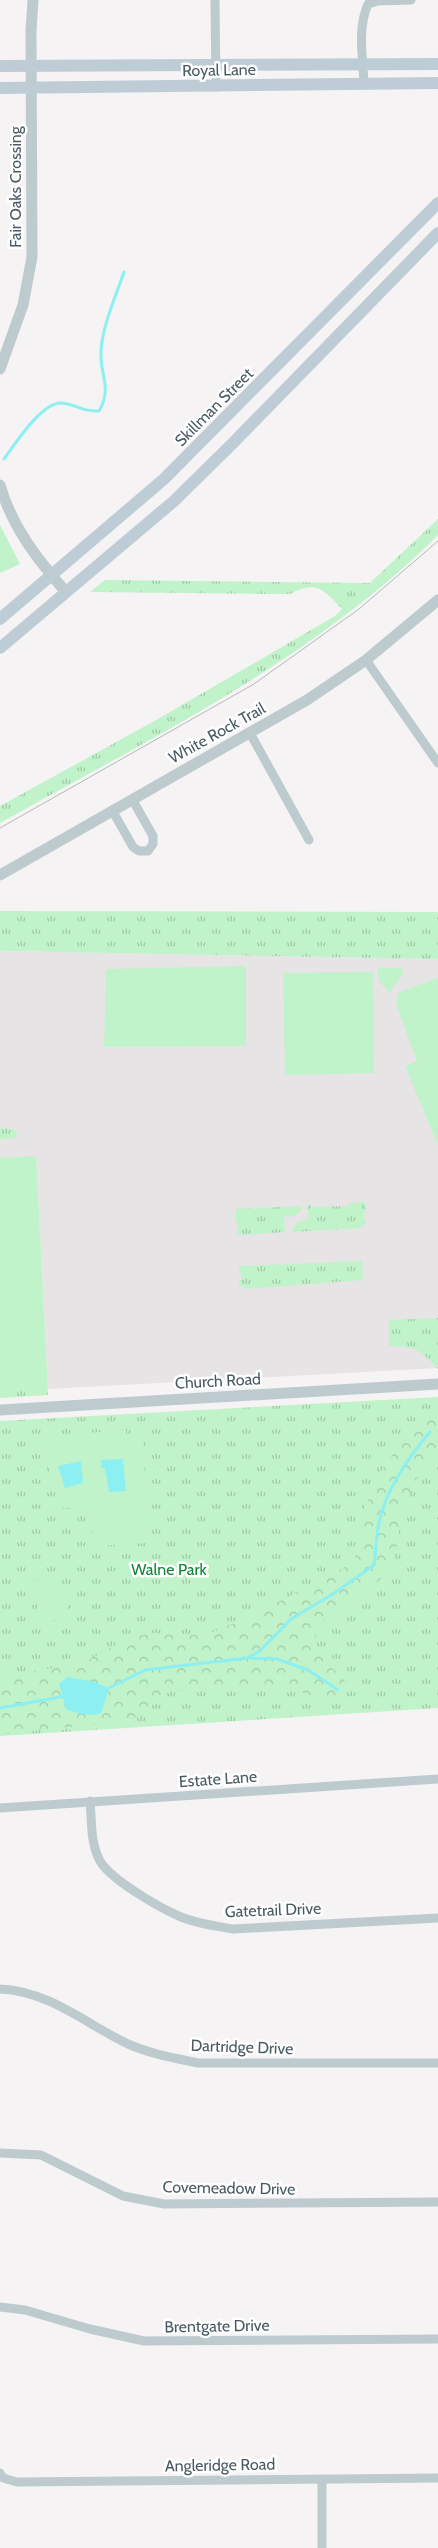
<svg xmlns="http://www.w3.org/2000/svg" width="438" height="2548" viewBox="0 0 438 2548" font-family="Cabin,sans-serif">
  <defs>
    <pattern id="grass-tufts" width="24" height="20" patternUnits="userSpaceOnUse" patternTransform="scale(1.25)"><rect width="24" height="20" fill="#c1f3ca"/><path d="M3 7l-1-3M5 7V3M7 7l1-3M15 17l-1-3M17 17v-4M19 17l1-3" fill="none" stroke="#9fc8a7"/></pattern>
    <pattern id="forest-crowns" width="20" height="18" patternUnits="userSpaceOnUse" patternTransform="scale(1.25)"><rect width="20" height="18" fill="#c1f3ca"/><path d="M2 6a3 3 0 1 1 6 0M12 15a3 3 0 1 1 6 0" fill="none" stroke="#9fc8a7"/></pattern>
  </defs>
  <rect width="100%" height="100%" fill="#f5f3f3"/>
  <polygon fill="#e6e4e5" points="0,951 438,959 438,1368 48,1389 36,1157 0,1158"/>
  <g fill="url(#grass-tufts)">
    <path d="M438 519V535C314 659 151 738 0 823V806L158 719 335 616 342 609C323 589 317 580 290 594L90 592 105 580 370 583Z"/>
    <polygon points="0,911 438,912 438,959 0,951"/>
    <polygon points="0,1128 13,1129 17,1133 17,1137 0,1140"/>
    <polygon points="365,1202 366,1212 363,1213 363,1218 366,1219 366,1225 362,1225 362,1228 291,1232 298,1221 308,1220 308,1205 315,1207 349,1206 349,1203"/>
    <polygon points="302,1206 302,1209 295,1216 284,1217 285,1232 237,1235 238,1223 236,1222 236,1209"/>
    <polygon points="362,1261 363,1280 244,1289 244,1286 239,1286 239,1280 242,1280 241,1274 239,1274 239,1266"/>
    <path d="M438 1318V1369C420 1350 416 1346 389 1346V1320Z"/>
    <polygon points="47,1383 48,1395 0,1398 0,1390"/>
    <polygon points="438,1397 438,1708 0,1736 0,1421"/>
  </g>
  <polygon fill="url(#forest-crowns)" points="432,1409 438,1409 438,1450 414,1482 402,1513 394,1563 380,1580 325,1619 313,1642 326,1664 341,1675 349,1687 342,1699 326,1701 291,1689 170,1691 130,1721 0,1734 0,1677 83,1663 130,1637 155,1633 177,1636 208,1634 255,1614 353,1563 361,1539 364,1509 382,1469 413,1428"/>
  <g fill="#c1f3ca">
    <polygon points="0,525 20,564 0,573"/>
    <polygon points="244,966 246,968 246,1046 104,1047 106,969"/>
    <polygon points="377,968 402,968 404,972 390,992 379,982"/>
    <polygon points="373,972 374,1073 285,1075 283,973"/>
    <polygon points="438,978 438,1145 405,1066 417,1061 396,1004 399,992"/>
    <polygon points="36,1156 48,1389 0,1392 0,1158"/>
    <polygon points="126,1430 126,1438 143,1437 148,1543 93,1546 92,1507 63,1508 38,1437"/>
    <polygon points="58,1574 70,1616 42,1624 30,1581"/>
  </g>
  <g fill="#8cf0f2">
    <polygon points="123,1459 126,1491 109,1492 105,1468 101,1468 101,1460"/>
    <polygon points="81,1461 83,1483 65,1488 58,1466"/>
    <path d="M67 1677 96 1682 109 1689 101 1713C92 1717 75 1714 66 1709L59 1684Z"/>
  </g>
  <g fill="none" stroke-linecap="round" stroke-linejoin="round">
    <g stroke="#8cf0f2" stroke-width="3">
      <path d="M4 459C15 444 41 403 61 403 77 404 81 412 99 411 113 387 99 374 101 350 103 324 116 296 124 272"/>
      <polyline points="249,1658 277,1659 308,1670 338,1690"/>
      <path d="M107 1689 145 1670 247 1658 260 1651 291 1619 333 1594 374 1565C376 1551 376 1536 379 1522 386 1489 408 1458 430 1432"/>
      <polyline points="0,1708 66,1696"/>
    </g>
    <g stroke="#bdcbcf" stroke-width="9">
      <polyline points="215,0 216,87"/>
      <path d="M364 84C363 58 357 29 368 4L378 1 411 0"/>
      <polyline points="366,660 438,763"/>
      <polyline points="250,733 309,840"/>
      <polyline points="112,810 133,847 139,851 148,851 153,844 153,836 132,799"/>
      <path d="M90 1801C92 1820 90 1843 100 1861 111 1880 160 1908 181 1917 198 1924 216 1926 233 1929L438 1918"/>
      <polyline points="0,1808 438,1779"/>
      <path d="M0 1989C49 1991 86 2024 128 2044 151 2054 174 2058 198 2063H438"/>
      <polyline points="0,2153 41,2155 123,2196 164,2204 438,2202"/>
      <polyline points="0,2307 25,2310 90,2329 144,2341 438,2339"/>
      <polyline points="0,2473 3,2478 17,2482 438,2478"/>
      <polyline points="322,2479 322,2548"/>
    </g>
    <g stroke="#bdcbcf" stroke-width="11">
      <polyline points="0,369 23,305 32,257 31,31 33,0"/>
      <path d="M0 485C12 527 37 559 66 592"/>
      <polyline points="0,875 307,700 366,660 438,600"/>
      <polyline points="0,1410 438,1384"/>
    </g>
    <g stroke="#becdd5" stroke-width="12">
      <polyline points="0,66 438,64"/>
      <polyline points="0,88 438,83"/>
      <polyline points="0,619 164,479 438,203"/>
      <polyline points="0,648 174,501 232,444 438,233"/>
    </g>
    <polyline stroke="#b4b9bd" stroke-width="1" points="0,828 254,684 359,609 438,541"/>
  </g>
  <g text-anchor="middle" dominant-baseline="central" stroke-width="5" stroke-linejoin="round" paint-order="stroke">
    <g font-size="16" fill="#495b62" stroke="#fff">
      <text transform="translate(219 70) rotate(-1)">Royal Lane</text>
      <text transform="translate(15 187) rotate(-90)">Fair Oaks Crossing</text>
      <text transform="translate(214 407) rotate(-45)">Skillman Street</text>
      <text transform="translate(217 733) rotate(-29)">White Rock Trail</text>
      <text transform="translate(218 1381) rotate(-3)">Church Road</text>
      <text transform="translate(218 1779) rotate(-4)">Estate Lane</text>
      <text transform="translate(273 1910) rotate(-2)">Gatetrail Drive</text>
      <text transform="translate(242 2047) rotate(2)">Dartridge Drive</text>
      <text transform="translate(229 2188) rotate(1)">Covemeadow Drive</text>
      <text transform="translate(217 2326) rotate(-1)">Brentgate Drive</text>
      <text transform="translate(220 2465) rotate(-1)">Angleridge Road</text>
    </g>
    <g font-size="16" fill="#128435" stroke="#fff">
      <text x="169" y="1569">Walne Park</text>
    </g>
  </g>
</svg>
